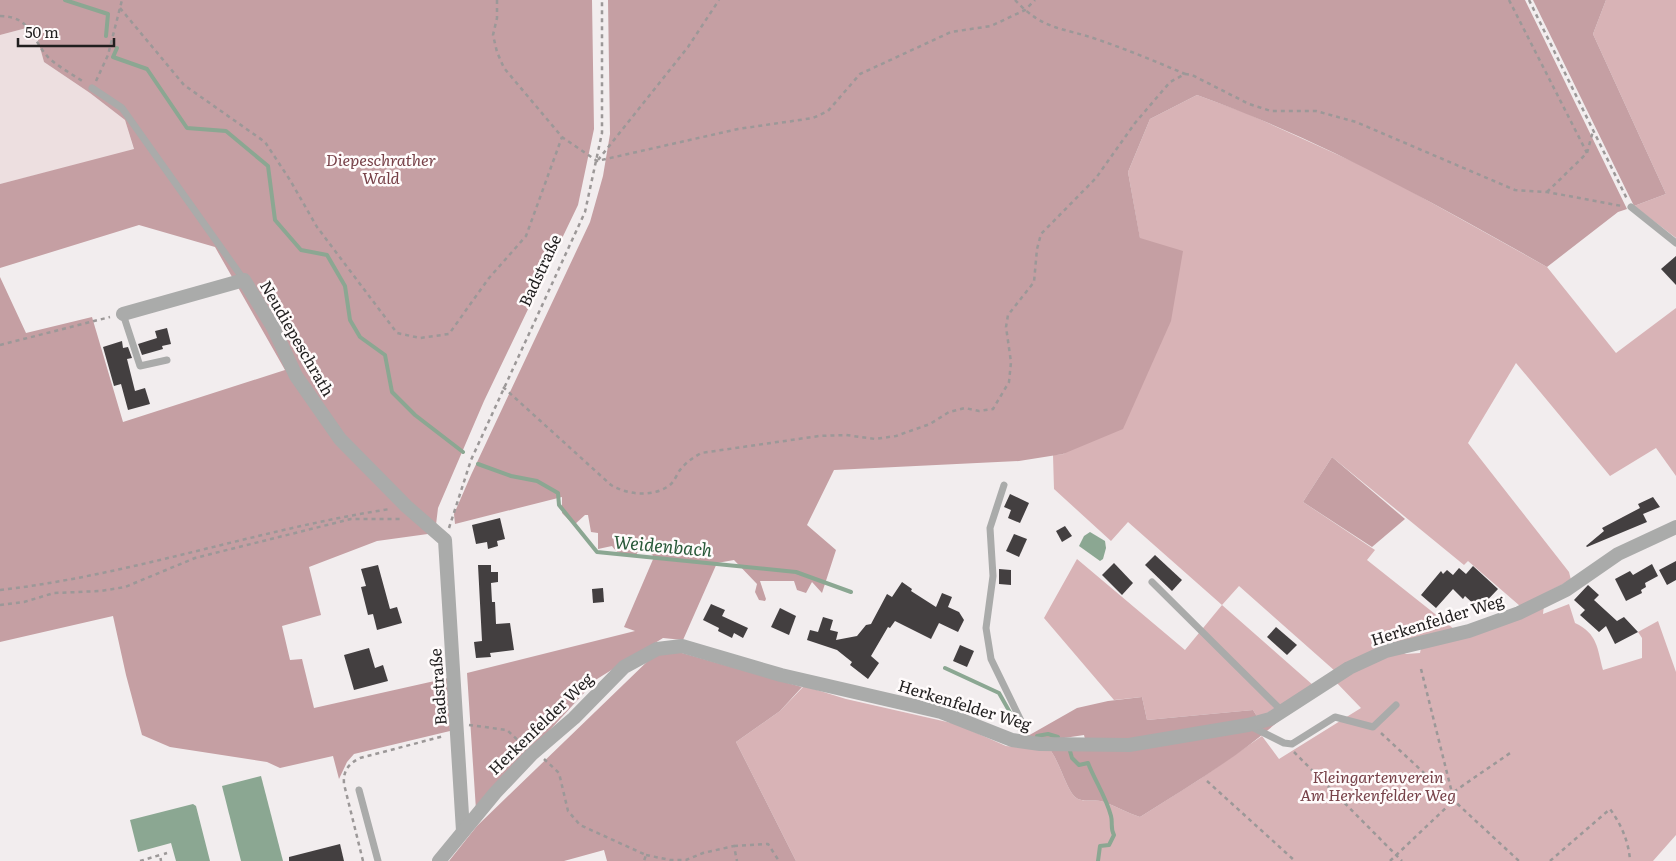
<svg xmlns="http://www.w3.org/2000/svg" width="1676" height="861" viewBox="0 0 1676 861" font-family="Literata,serif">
  <rect width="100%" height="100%" fill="#f2edee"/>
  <polygon fill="#eddfe0" points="34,26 44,62 90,93 125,120 134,150 0,184 0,35"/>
  <g fill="#d8b3b6">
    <polygon points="1606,0 1676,0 1676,238 1634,206 1666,194 1593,34"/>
    <polygon points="1197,95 1246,113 1378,173 1547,267 1616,353 1676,308 1676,476 1656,448 1610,476 1516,363 1468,443 1569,572 1571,580 1520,606 1468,561 1464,565 1332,457 1303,502 1375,550 1367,560 1454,629 1335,671 1239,586 1222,605 1314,686 1258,718 1253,710 1147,720 1142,697 1114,700 1044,618 1077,559 1185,650 1222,605 1128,522 1111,541 1054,489 1053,455 1064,454 1140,239 1128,172 1150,119"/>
    <path d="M1569 604 1575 623C1598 634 1597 648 1603 670L1642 658V638L1638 632 1658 621 1676 672V835L1653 861H796L736 742 780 711 804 686 846 699 956 724 1006 746 1051 751C1060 764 1066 787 1074 796 1082 804 1094 798 1104 802 1116 806 1127 813 1140 817L1200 779 1262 736 1279 759 1361 708 1335 681 1400 651 1406 654 1420 653 1421 648 1544 605 1543 614Z"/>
  </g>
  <g fill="#c59fa3">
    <polygon points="0,0 592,0 594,129 578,205 484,401 438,508 435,533 377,541 309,567 321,615 282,626 290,660 302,659 314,708 448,678 450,731 354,754 347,762 339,779 333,756 280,768 267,762 170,747 142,735 126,675 113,616 0,642 0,277 26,333 92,317 123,422 285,370 215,247 139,225 0,268 0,184 134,149 125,120 90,93 44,62 34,26 0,35"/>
    <path d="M608 0H1525L1627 209 1618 212 1547 267C1434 203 1320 139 1197 95L1150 119 1128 172 1140 238 1183 251 1171 321 1123 429 1063 454 1019 461 834 470 807 525 836 550 822 593 812 582 806 593 797 590 794 581H760L766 599 765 601 759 600 755 592 757 584 734 560 717 563 683 640 663 638 597 679 476 810 467 673 635 631 624 627 654 557 642 544 636 555C626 556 618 555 612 546L598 549V533L591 532 588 515H585L574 525 562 513V497L455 524 454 514 471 475 590 222 603 176 610 134Z"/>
    <polygon points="1533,0 1606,0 1593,34 1666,194 1634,206"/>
    <polygon points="1332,457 1405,519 1372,547 1303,502"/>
    <polygon points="675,651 802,687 780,711 736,742 796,861 607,861 604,850 564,861 449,861 477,826 654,655"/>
    <polygon points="1142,697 1147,720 1253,710 1258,718 1132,740 1085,739 1084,735 1044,741 1026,737 1077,708 1108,701"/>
    <path d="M1283 717C1240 756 1189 786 1140 817 1127 813 1116 806 1104 802 1094 798 1082 804 1074 796 1066 787 1060 764 1051 751Z"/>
  </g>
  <g fill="#8ba792">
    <polygon points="1090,532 1105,541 1106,548 1103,559 1100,561 1079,546 1084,536"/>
    <polygon points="261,776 283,861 241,861 222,786"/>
    <polygon points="193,804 196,806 210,861 176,861 171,843 138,852 130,820"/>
  </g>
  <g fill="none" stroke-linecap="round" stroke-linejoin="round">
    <g stroke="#8ba792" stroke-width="4">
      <polyline points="65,0 108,14 106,36"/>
      <polyline points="117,48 113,57 147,69 187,128 226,131 268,166 275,220 301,250 327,255 345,286 350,320 360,337 385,355 392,392 415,415 463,452"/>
      <polyline points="478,464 511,476 537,481 558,493 559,505 597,552 796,572 851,592"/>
      <polyline points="945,668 999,693 1020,730"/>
      <polyline points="1037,736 1048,734 1058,737"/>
      <path d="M1070 751 1072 758 1079 765 1088 763C1095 781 1106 797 1111 816 1113 823 1110 828 1114 835L1109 845 1100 846 1098 861"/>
    </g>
  </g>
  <g fill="#433f40">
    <polygon points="1676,256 1676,285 1661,269"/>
    <polygon points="167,328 171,344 162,346 163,349 142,355 138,344 157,338 155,331"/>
    <polygon points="122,341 123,348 128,347 132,358 127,359 135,391 145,388 150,404 128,410 121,384 114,386 103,347"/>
    <polygon points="1010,494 1029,503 1020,523 1008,518 1011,510 1004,507"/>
    <polygon points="1653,497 1660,507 1643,514 1647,522 1587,547 1586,546 1604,531 1602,528 1640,508 1638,504"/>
    <polygon points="500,518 505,539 497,541 498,546 488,549 487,542 476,544 472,525"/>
    <polygon points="1065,526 1072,536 1062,542 1056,531"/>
    <polygon points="1014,534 1027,539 1019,557 1006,551"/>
    <polygon points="1155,555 1182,580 1172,591 1145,565"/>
    <polygon points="1676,561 1676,580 1667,585 1659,570"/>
    <polygon points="1114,563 1133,583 1122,595 1102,575"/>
    <polygon points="1652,564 1658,576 1645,583 1646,587 1641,590 1642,593 1626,601 1615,579 1630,571 1633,575"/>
    <polygon points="378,565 390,609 397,607 402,623 377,630 373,614 368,615 361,587 366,586 361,569"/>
    <polygon points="478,565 491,565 491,572 498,572 498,582 491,583 492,602 495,602 496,624 510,623 514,650 490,653 491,657 476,658 474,642 482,641"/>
    <polygon points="1473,566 1498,589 1479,609 1465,596 1463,599 1453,589 1436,608 1421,595 1441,571 1443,574 1447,570 1453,575 1459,568 1466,574"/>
    <polygon points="999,569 1011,570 1011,585 999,584"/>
    <polygon points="902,582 912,589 911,591 936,607 942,593 952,597 948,607 959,612 964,620 958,632 939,623 931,639 895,621 890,628 888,627 871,656 879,663 868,679 850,665 852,662 837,650 807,640 810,630 818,632 823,617 833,620 830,630 838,632 836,640 857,636 866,625 871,624 887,594 892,597"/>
    <polygon points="1588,585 1599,595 1594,600 1617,621 1624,617 1638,632 1615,644 1606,626 1599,632 1580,615 1585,610 1574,600"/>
    <polygon points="603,588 604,602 593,603 592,589"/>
    <polygon points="711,604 725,610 722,616 748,628 743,638 734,633 732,638 718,631 719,628 703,620"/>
    <polygon points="780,608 796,616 789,635 771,627"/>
    <polygon points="1276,627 1297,645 1287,655 1267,637"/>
    <polygon points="960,645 974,651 967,667 953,661"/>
    <polygon points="369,648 375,668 383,665 388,681 354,690 344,655"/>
    <polygon points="340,844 344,861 289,861 289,857"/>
  </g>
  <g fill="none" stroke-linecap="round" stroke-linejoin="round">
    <g stroke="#9c9898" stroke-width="2.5" stroke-dasharray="4 4" stroke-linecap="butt">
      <polyline points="497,0 497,18 493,35 497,52 504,68 562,137 597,161 738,129 813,118 828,111 860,74 951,32 991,26 1025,10 1035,0"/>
      <path d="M1015 0C1044 31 1062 27 1099 40 1128 50 1157 62 1185 74"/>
      <polyline points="1509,0 1587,153"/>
      <polyline points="1529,0 1627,199"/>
      <polyline points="120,8 184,85 265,142 290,180 317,227 397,333 420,338 449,334 489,278 526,236 562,137"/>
      <path d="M0 16C33 16 32 43 51 60 61 68 73 75 84 82"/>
      <polyline points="96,81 108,55 122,0"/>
      <polyline points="598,160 688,47 719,0"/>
      <polyline points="1547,192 1587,153 1593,131"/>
      <polyline points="0,345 110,317"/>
      <path d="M503 387 611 485C627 495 655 498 671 484 675 480 677 474 680 470 686 462 693 458 701 453L819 436 846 435 875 439 896 436 930 424 949 412 965 408 979 411 993 409 1009 382 1011 362 1006 327 1008 315 1034 282 1037 249 1041 234 1096 178 1135 123 1170 82 1185 74 1192 75 1249 104 1271 111H1316L1356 122 1515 190 1547 192 1622 206"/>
      <polyline points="449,528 471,460 585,212 602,133 602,0"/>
      <path d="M0 590C132 575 259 529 390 509"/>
      <polyline points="0,605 24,602 54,593 101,591 125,587 195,558 351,519 401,519"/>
      <polyline points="1421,669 1452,793"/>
      <polyline points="469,725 507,730 524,746"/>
      <polyline points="1381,733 1519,861"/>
      <polyline points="1294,752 1402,861"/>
      <polyline points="544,759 559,773 568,811 580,825 646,855 644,861"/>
      <polyline points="1207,781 1295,861"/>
      <polyline points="734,846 768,844 779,861"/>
      <polyline points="164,854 167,853"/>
      <polyline points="646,855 670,860 686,860 703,853 734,846 737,861"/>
      <polyline points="140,861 160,855 161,861"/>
      <path d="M363 861 344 784C343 771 348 764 360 758L444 736"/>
      <polyline points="1390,861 1449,805 1452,793 1513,751"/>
      <path d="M1550 861 1610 809C1621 824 1629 842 1630 861"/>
    </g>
    <g stroke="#aaabaa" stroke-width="7">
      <polyline points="92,88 122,108 244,280"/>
      <polyline points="1631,207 1676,243"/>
      <polyline points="123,314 140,366 167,360"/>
      <polyline points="1004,485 990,528 993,576 986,628 991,659 1025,729 1024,742"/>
      <polyline points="1152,582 1282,711"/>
      <polyline points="1250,726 1284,743 1292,744 1335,717 1373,727 1396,705"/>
      <polyline points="359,790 378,861"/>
    </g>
    <g stroke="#aaabaa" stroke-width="14">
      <polyline points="123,314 244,280 273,327 296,376 340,439 406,506 445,540 463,831"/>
      <polyline points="439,861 495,793 532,754 574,718 624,667 657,649 682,646 781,675 941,712 1012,740 1040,744 1129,745 1248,725 1270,719 1349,668 1386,651 1469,631 1519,613 1566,590 1618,554 1676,527"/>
    </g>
  </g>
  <g text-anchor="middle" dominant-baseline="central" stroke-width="5" stroke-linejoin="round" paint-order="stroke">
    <g font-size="16" font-style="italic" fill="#774148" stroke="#fffbfb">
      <text x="381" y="159">Diepeschrather<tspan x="381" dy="18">Wald</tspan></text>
      <text x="1378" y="776">Kleingartenverein<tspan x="1378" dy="18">Am Herkenfelder Weg</tspan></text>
    </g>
    <g font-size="16" fill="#211f1f" stroke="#fffbfb">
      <text transform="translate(539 270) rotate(-65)">Badstraße</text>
      <text transform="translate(298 338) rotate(60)">Neudiepeschrath</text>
      <text transform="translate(1437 619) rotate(-17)">Herkenfelder Weg</text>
      <text transform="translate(437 687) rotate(-94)">Badstraße</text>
      <text transform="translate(965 704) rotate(17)">Herkenfelder Weg</text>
      <text transform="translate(540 723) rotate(-44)">Herkenfelder Weg</text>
    </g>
    <g font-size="18" font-style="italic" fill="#2a5a3a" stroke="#fffbfb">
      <text transform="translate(663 545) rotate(5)">Weidenbach</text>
    </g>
  </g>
  <path d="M18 38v8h96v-8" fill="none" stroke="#211f1f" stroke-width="2.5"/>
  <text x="25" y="38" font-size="15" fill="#211f1f" stroke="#fffbfb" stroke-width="4" paint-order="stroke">50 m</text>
</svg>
